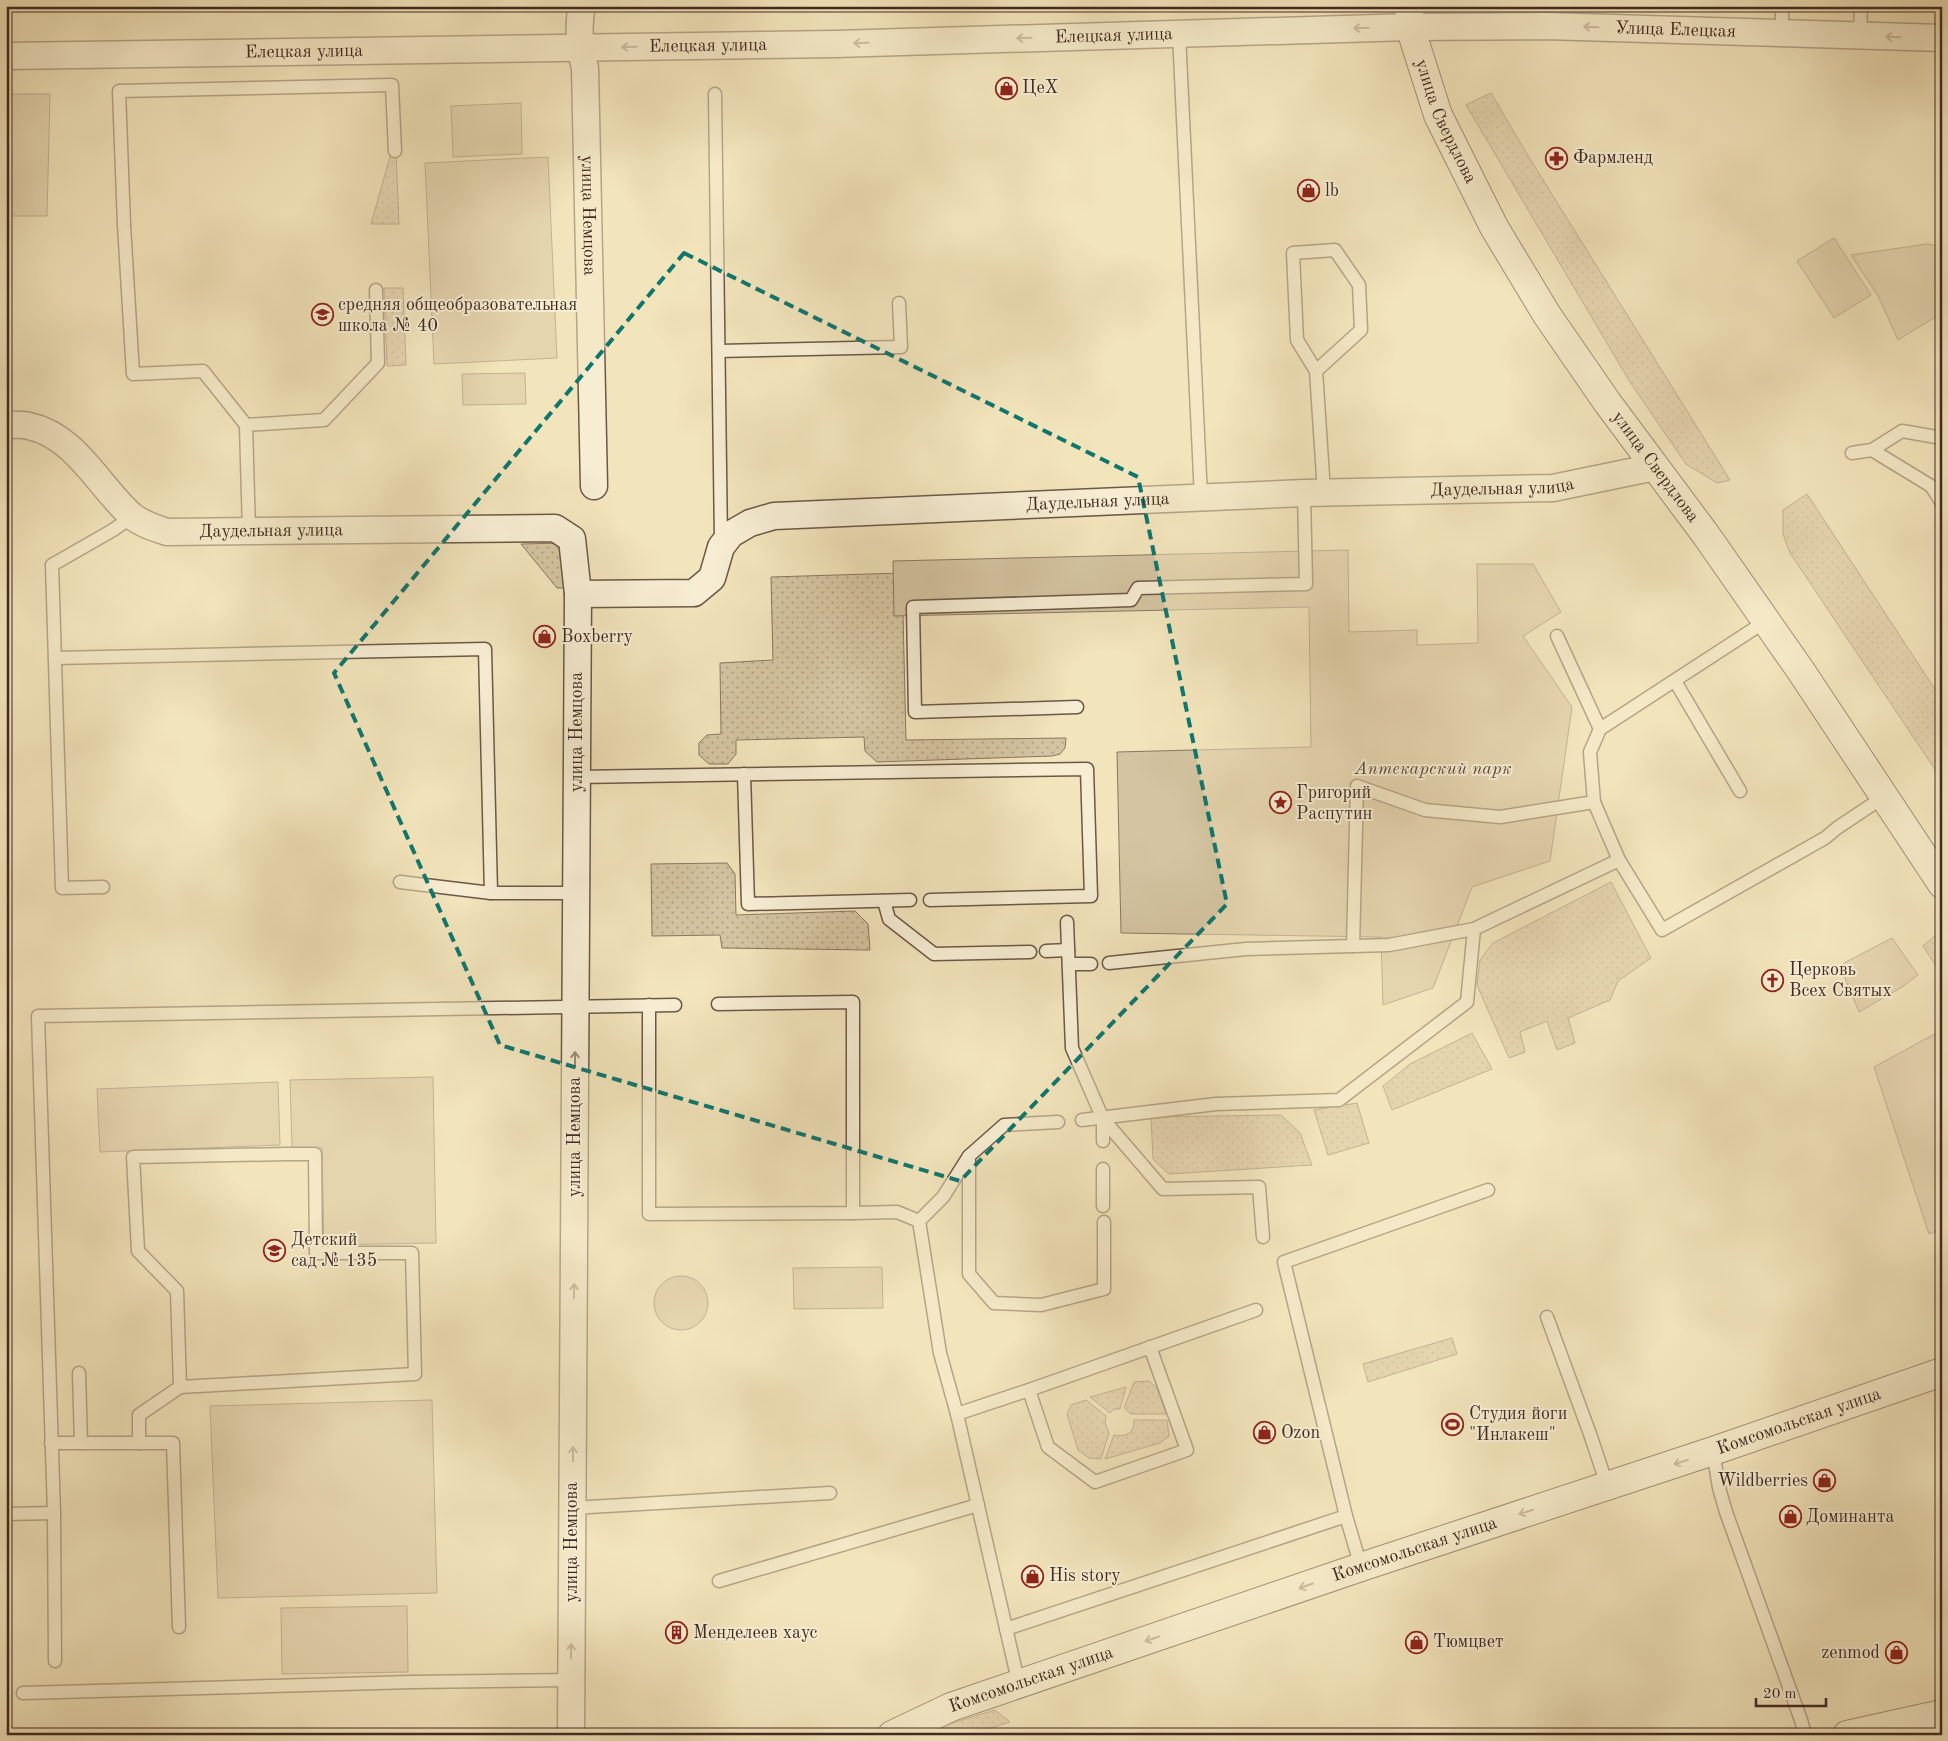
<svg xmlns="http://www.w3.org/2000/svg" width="1948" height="1741" font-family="'Old Standard TT',serif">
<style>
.grass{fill:url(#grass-dots);stroke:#8a7762}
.park{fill:#d4c4a1;stroke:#8a7762}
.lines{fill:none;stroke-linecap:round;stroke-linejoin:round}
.lane-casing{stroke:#6c5848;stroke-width:15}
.street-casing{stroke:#6c5848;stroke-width:29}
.secondary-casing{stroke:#402a22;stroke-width:30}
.lane{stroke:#f7edd3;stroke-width:12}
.street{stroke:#f7edd3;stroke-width:26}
.secondary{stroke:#f7edd3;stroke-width:28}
.oneway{stroke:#9c8c7a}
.marked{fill:none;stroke:#0f766e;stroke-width:4;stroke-dasharray:10 6;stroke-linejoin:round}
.labels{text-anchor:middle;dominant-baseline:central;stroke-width:4;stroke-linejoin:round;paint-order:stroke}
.street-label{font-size:18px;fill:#402a22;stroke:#f7edd3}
.poi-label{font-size:18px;fill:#402a22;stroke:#f7edd3;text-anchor:start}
.park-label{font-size:18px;font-style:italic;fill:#5e493b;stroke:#f7edd3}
</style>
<defs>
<pattern id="grass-dots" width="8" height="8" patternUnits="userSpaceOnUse" patternTransform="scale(1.25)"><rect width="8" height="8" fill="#d4c4a1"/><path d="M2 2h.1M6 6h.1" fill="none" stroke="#ad9f83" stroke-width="1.8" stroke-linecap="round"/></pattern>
</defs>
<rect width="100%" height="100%" fill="#f2e4bb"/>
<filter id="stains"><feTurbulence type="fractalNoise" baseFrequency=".004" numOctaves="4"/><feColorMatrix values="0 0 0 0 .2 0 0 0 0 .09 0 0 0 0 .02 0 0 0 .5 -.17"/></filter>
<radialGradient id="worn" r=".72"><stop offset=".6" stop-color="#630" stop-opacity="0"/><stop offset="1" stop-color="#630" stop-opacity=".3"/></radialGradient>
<g class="grass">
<path d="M 1491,93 L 1530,159 L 1730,480 L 1717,483 L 1686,464 L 1630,382 L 1466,105 Z"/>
<path d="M 391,153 L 396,154 L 399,224 L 371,224 Z"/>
<path d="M 384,288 L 403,288 L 406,365 L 387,366 Z"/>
<path d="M 1807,494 L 1942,700 L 1942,780 L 1790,553 L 1783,534 L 1783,510 Z"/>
<path d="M 565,543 L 571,588 L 557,588 L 521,544 Z"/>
<path d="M 902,573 L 906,740 L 1066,738 L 1065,748 L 1060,754 L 1052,756 L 877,762 L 865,751 L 864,737 L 736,740 L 736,754 L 728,764 L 709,764 L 699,755 L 699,743 L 707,735 L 721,734 L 720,663 L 773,660 L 771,577 Z"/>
<path d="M 727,863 L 735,874 L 736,915 L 855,911 L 868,924 L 870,950 L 722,948 L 720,935 L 652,936 L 651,864 Z"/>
<path d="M 1611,882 L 1651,958 L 1618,981 L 1610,1000 L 1568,1018 L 1575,1043 L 1557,1050 L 1547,1021 L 1520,1032 L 1525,1052 L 1509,1058 L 1477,985 L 1480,960 L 1493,943 Z"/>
<path d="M 1937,934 L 1942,941 L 1942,975 L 1923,946 Z"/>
<path d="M 1472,1033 L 1492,1069 L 1392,1110 L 1383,1086 L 1410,1064 Z"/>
<path d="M 1357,1103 L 1369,1143 L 1328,1155 L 1314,1110 Z"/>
<path d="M 1281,1115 L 1300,1133 L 1312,1165 L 1169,1174 L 1153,1159 L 1151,1117 Z"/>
<path d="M 1452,1338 L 1457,1354 L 1368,1382 L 1363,1364 Z"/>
<path d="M 1149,1381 L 1157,1388 L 1166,1414 L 1131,1414 L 1124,1408 L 1134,1382 Z"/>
<path d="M 1126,1387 L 1120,1409 L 1114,1409 L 1110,1413 L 1090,1397 Z"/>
<path d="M 1086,1400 L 1106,1416 L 1105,1423 L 1109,1433 L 1101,1459 L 1089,1458 L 1078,1450 L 1067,1414 L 1071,1405 Z"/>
<path d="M 1134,1420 L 1167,1420 L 1169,1436 L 1160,1443 L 1105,1459 L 1114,1435 C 1126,1437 1134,1434 1134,1420 Z"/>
<path d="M 995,1710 L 1010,1722 L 968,1735 L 931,1735 L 943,1726 Z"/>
</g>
<g class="park">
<path d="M 6,94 L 50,94 L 47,216 L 6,216 Z"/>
<path d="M 521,103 L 522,154 L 453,157 L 451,106 Z"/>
<path d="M 548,157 L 557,358 L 434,364 L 425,163 Z"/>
<path d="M 1834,238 L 1871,295 L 1834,318 L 1797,261 Z"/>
<path d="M 1927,244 L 1942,247 L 1942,313 L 1898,340 L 1878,296 L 1851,255 Z"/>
<path d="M 525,373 L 526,404 L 463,405 L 462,374 Z"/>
<path d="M 1348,550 L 1349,632 L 1417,630 L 1417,645 L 1478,643 L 1477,564 L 1533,564 L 1561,612 L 1523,636 L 1572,707 L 1550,861 L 1472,887 L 1433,988 L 1383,1005 L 1381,937 L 1121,933 L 1117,752 L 1311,747 L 1309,607 L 894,616 L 893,561 Z"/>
<path d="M 1892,938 L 1918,975 L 1902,987 L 1859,1012 L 1842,971 L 1844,963 Z"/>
<path d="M 1942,1030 L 1942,1229 L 1929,1234 L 1874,1067 Z"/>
<path d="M 433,1077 L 436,1243 L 324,1245 L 322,1148 L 292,1148 L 290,1080 Z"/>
<path d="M 278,1082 L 280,1145 L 100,1152 L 97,1089 Z"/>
<path d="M 882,1267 L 883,1308 L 794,1309 L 793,1268 Z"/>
<circle cx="681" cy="1303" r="27"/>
<path d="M 432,1400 L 437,1593 L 218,1598 L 210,1406 Z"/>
<path d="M 407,1606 L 408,1672 L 282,1674 L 281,1608 Z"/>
</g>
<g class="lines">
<defs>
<g id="lane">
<path d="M 1782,33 L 1782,6"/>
<path d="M 1179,34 L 1201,497"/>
<path d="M 1860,36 L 1861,6"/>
<path d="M 715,94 L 721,542"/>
<path d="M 719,351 L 901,347 L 899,303"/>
<path d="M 1316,371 L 1361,330 L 1359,285 L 1335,250 L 1293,253 L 1297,340 L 1316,371 L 1324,492"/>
<path d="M 246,425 L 203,371 L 133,374 L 124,225 L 119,91 L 392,85 L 395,151"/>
<path d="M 1872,450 L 1931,486 L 1942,503"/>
<path d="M 1852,453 L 1872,450 L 1902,431 L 1942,438"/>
<path d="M 249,532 L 246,425 L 324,420 L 378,363 L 376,290"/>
<path d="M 1557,636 L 1600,729"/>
<path d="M 55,658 L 485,649 L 491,893"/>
<path d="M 1675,681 L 1740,791"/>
<path d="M 1077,707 L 915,712 L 913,607 L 1131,600 L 1138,588 L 1306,584 L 1304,493"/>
<path d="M 744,774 L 748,904 L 910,900"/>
<path d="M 577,777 L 1087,769 L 1091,896 L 930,900"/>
<path d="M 1619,860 L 1594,802 L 1590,752 L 1600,729 L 1766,621"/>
<path d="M 400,882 L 491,893 L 577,893"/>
<path d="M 103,887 L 62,888 L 52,565 L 113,530 L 133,516"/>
<path d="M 884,901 L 889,919 L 934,954 L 1030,952"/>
<path d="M 1067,922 L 1072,1048 L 1103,1119 L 1103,1141"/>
<path d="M 1353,946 L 1389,945 L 1474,929"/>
<path d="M 1046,951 L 1068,950"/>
<path d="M 1109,963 L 1246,949 L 1353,946 L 1357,786 L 1425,810 L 1500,817 L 1594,802"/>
<path d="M 1069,964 L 1091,964"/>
<path d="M 649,1005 L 649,1214 L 853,1213 L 853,1002 L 718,1004"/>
<path d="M 1103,1119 L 1163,1189 L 1259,1187 L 1263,1237"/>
<path d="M 1082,1120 L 1216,1104 L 1339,1100 L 1467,1002 L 1474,929 L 1619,860 L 1662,930 L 1825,838 L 1837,828 L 1885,796"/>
<path d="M 1058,1122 L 1004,1125 L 969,1156 L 969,1274 L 994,1303 L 1041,1305 L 1104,1289 L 1104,1222"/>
<path d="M 287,1154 L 315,1154 L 316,1253 L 412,1253 L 415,1374 L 180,1387 L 177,1291 L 138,1251 L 133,1157 Z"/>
<path d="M 1103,1169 L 1103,1206"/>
<path d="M 853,1213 L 897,1212 L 919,1221"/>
<path d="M 919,1221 L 940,1353 L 957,1414 L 1019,1685"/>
<path d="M 919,1221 L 943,1197 L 969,1156"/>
<path d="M 1547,1317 L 1590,1434 L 1607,1485"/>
<path d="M 79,1373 L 81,1443"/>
<path d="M 1029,1390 L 1048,1447 L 1095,1482 L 1187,1450 L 1150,1347"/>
<path d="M 957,1414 L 1029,1390 L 1256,1310"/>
<path d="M 51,1443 L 173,1443 L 179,1627"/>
<path d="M 139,1443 L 139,1415 L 180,1387"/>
<path d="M 1713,1451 L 1719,1488 L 1726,1512 L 1801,1720 L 1805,1735"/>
<path d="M 572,1508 L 830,1493"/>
<path d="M 54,1513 L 55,1661"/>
<path d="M 6,1514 L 54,1513 L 38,1016 L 675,1005"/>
<path d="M 1361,1567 L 1346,1516 L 1284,1262 L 1488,1190"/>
<path d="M 719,1581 L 978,1505"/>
<path d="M 1006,1629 L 1346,1516"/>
<path d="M 23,1693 L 412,1682 L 571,1680"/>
</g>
<g id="street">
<path id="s1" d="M 582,6 C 577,27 580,48 585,68 L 594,486"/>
<path id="s2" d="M 6,56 L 836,44 L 1410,27 L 1545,26 L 1942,38"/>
<path id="s3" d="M 6,425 C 14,425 22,424 29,426 C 76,436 99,487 132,516 C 142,524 155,528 167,532 L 555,528 L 572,539 L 578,594 L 571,1735"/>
<path id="s4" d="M 578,594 L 694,593 L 712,578 L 721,547 L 731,534 L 750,523 L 774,516 L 1304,493 L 1553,488 L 1655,467"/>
</g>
<g id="secondary">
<path id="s5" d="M 1409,6 L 1410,27 L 1438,115 L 1494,227 L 1547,315 L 1607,402 L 1706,535 L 1801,671 L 1942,884"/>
<path id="s6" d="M 892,1735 L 951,1707 L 1361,1567 L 1713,1451 L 1942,1372"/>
<path d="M 1847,1735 L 1942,1714"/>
</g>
</defs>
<use href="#lane" class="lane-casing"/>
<use href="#street" class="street-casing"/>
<use href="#secondary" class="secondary-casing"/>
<use href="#lane" class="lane"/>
<use href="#street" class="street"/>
<use href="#secondary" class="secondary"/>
</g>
<defs><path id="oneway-shaft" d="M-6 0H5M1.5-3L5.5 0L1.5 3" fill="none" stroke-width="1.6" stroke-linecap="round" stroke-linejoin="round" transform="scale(1.25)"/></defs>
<g class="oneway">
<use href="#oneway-shaft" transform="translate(1591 27) rotate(-178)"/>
<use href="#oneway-shaft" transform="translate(1361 28) rotate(178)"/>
<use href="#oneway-shaft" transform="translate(1893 37) rotate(-178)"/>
<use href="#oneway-shaft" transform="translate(1024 38) rotate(178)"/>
<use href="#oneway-shaft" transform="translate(861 43) rotate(178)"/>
<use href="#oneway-shaft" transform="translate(629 47) rotate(179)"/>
<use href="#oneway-shaft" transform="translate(575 1059) rotate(-90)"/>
<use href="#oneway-shaft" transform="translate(574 1291) rotate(-89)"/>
<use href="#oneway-shaft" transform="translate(573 1454) rotate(-90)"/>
<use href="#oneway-shaft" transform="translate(1681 1462) rotate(162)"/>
<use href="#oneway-shaft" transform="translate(1526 1512) rotate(162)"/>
<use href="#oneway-shaft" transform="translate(1306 1586) rotate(161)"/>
<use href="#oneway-shaft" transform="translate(1152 1639) rotate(161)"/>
<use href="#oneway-shaft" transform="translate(571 1651) rotate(-89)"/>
</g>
<path d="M0 0H1948V1741H0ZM 684,253 L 1138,477 L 1227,904 L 960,1181 L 500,1045 L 334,673 Z" fill="#f2e4bb" fill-opacity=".55" fill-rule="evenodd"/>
<path class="marked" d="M 684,253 L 1138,477 L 1227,904 L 960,1181 L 500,1045 L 334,673 Z"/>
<defs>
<symbol id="shop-ring" viewBox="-11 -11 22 22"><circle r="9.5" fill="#f7edd3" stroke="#8f2418" stroke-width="1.5"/><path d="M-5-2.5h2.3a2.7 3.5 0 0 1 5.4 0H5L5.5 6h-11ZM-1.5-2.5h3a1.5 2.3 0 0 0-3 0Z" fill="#8f2418"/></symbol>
<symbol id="pharmacy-ring" viewBox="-11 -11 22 22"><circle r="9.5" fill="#f7edd3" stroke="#8f2418" stroke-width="1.5"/><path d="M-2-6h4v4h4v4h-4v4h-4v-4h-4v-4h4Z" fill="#8f2418"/></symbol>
<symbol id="school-ring" viewBox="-11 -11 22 22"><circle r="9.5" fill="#f7edd3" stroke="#8f2418" stroke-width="1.5"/><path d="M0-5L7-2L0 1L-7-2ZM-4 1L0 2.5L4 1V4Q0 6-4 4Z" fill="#8f2418"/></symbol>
<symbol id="sight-ring" viewBox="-11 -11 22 22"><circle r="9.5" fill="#f7edd3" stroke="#8f2418" stroke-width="1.5"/><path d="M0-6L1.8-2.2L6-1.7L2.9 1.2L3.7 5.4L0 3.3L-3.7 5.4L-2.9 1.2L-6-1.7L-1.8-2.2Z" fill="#8f2418"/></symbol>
<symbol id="church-ring" viewBox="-11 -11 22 22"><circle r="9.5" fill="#f7edd3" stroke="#8f2418" stroke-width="1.5"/><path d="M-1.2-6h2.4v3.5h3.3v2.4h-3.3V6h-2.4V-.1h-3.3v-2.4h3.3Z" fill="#8f2418"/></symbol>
<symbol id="stadium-ring" viewBox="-11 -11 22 22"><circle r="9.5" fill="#f7edd3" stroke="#8f2418" stroke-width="1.5"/><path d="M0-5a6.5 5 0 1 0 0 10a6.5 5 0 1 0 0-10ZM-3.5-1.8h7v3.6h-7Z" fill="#8f2418"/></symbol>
<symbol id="building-ring" viewBox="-11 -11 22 22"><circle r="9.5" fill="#f7edd3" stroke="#8f2418" stroke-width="1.5"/><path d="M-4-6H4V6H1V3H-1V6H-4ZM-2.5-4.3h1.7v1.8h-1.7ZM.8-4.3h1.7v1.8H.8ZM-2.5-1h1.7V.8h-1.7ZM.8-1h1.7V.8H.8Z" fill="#8f2418"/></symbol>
</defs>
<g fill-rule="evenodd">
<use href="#shop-ring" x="994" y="76" width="25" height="25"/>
<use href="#pharmacy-ring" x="1544" y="146" width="25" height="25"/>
<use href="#shop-ring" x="1296" y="178" width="25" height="25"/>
<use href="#school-ring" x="310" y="302" width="25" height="25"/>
<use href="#shop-ring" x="532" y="624" width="25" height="25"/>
<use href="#sight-ring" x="1268" y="790" width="25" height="25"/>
<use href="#church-ring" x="1760" y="968" width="25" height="25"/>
<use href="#school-ring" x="262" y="1238" width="25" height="25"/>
<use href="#stadium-ring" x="1440" y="1412" width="25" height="25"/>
<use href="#shop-ring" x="1252" y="1420" width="25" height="25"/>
<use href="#shop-ring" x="1812" y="1468" width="25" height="25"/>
<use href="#shop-ring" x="1778" y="1504" width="25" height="25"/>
<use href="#shop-ring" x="1020" y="1564" width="25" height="25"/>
<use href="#building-ring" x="664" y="1620" width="25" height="25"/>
<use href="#shop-ring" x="1404" y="1630" width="25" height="25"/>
<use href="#shop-ring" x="1884" y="1640" width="25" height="25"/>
</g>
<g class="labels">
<g class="street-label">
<text stroke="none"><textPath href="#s2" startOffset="1670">Улица Елецкая</textPath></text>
<text stroke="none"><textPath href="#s2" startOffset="1108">Елецкая улица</textPath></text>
<text stroke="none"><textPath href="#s2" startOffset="702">Елецкая улица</textPath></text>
<text stroke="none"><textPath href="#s2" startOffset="298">Елецкая улица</textPath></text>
<text stroke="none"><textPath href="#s5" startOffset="122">улица Свердлова</textPath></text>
<text stroke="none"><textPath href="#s1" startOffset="210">улица Немцова</textPath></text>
<text stroke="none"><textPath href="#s5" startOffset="528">улица Свердлова</textPath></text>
<text stroke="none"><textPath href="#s4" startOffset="964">Даудельная улица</textPath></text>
<text stroke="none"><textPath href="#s4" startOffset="559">Даудельная улица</textPath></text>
<text stroke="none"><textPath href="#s3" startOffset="305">Даудельная улица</textPath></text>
<text transform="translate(577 732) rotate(-90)">улица Немцова</text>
<text transform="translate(575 1137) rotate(-90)">улица Немцова</text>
<text stroke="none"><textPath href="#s6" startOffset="960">Комсомольская улица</textPath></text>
<text transform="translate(572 1542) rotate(-90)">улица Немцова</text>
<text stroke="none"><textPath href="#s6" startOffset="555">Комсомольская улица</textPath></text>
<text stroke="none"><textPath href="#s6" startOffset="150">Комсомольская улица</textPath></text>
</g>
<g class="poi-label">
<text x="1022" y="88">ЦеХ</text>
<text x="1573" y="158">Фармленд</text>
<text x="1325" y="191">lb</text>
<text x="338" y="305">средняя общеобразовательная<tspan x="338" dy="21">школа № 40</tspan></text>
<text x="561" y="637">Boxberry</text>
<text x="1296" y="793">Григорий<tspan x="1296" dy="21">Распутин</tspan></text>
<text x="1789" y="970">Церковь<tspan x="1789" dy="21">Всех Святых</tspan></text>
<text x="291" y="1240">Детский<tspan x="291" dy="21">сад № 135</tspan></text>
<text x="1469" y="1414">Студия йоги<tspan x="1469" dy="21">"Инлакеш"</tspan></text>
<text x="1281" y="1433">Ozon</text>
<text x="1808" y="1481" text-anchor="end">Wildberries</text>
<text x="1806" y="1517">Доминанта</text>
<text x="1049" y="1576">His story</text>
<text x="693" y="1633">Менделеев хаус</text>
<text x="1433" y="1642">Тюмцвет</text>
<text x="1880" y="1653" text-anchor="end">zenmod</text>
</g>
<g class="park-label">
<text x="1433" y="769">Аптекарский парк</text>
</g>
</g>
<rect width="1948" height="1741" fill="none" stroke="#f2e4bb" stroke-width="25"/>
<rect x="8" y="8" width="1933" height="1726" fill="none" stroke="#402a22" stroke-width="2.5"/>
<rect x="12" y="12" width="1923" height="1716" fill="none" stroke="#402a22"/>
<path d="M1756 1698v8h70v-8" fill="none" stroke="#402a22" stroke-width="2.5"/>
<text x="1763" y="1698" font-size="15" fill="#402a22" stroke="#f7edd3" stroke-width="4" paint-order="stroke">20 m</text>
<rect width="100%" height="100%" filter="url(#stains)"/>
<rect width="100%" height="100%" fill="url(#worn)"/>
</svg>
